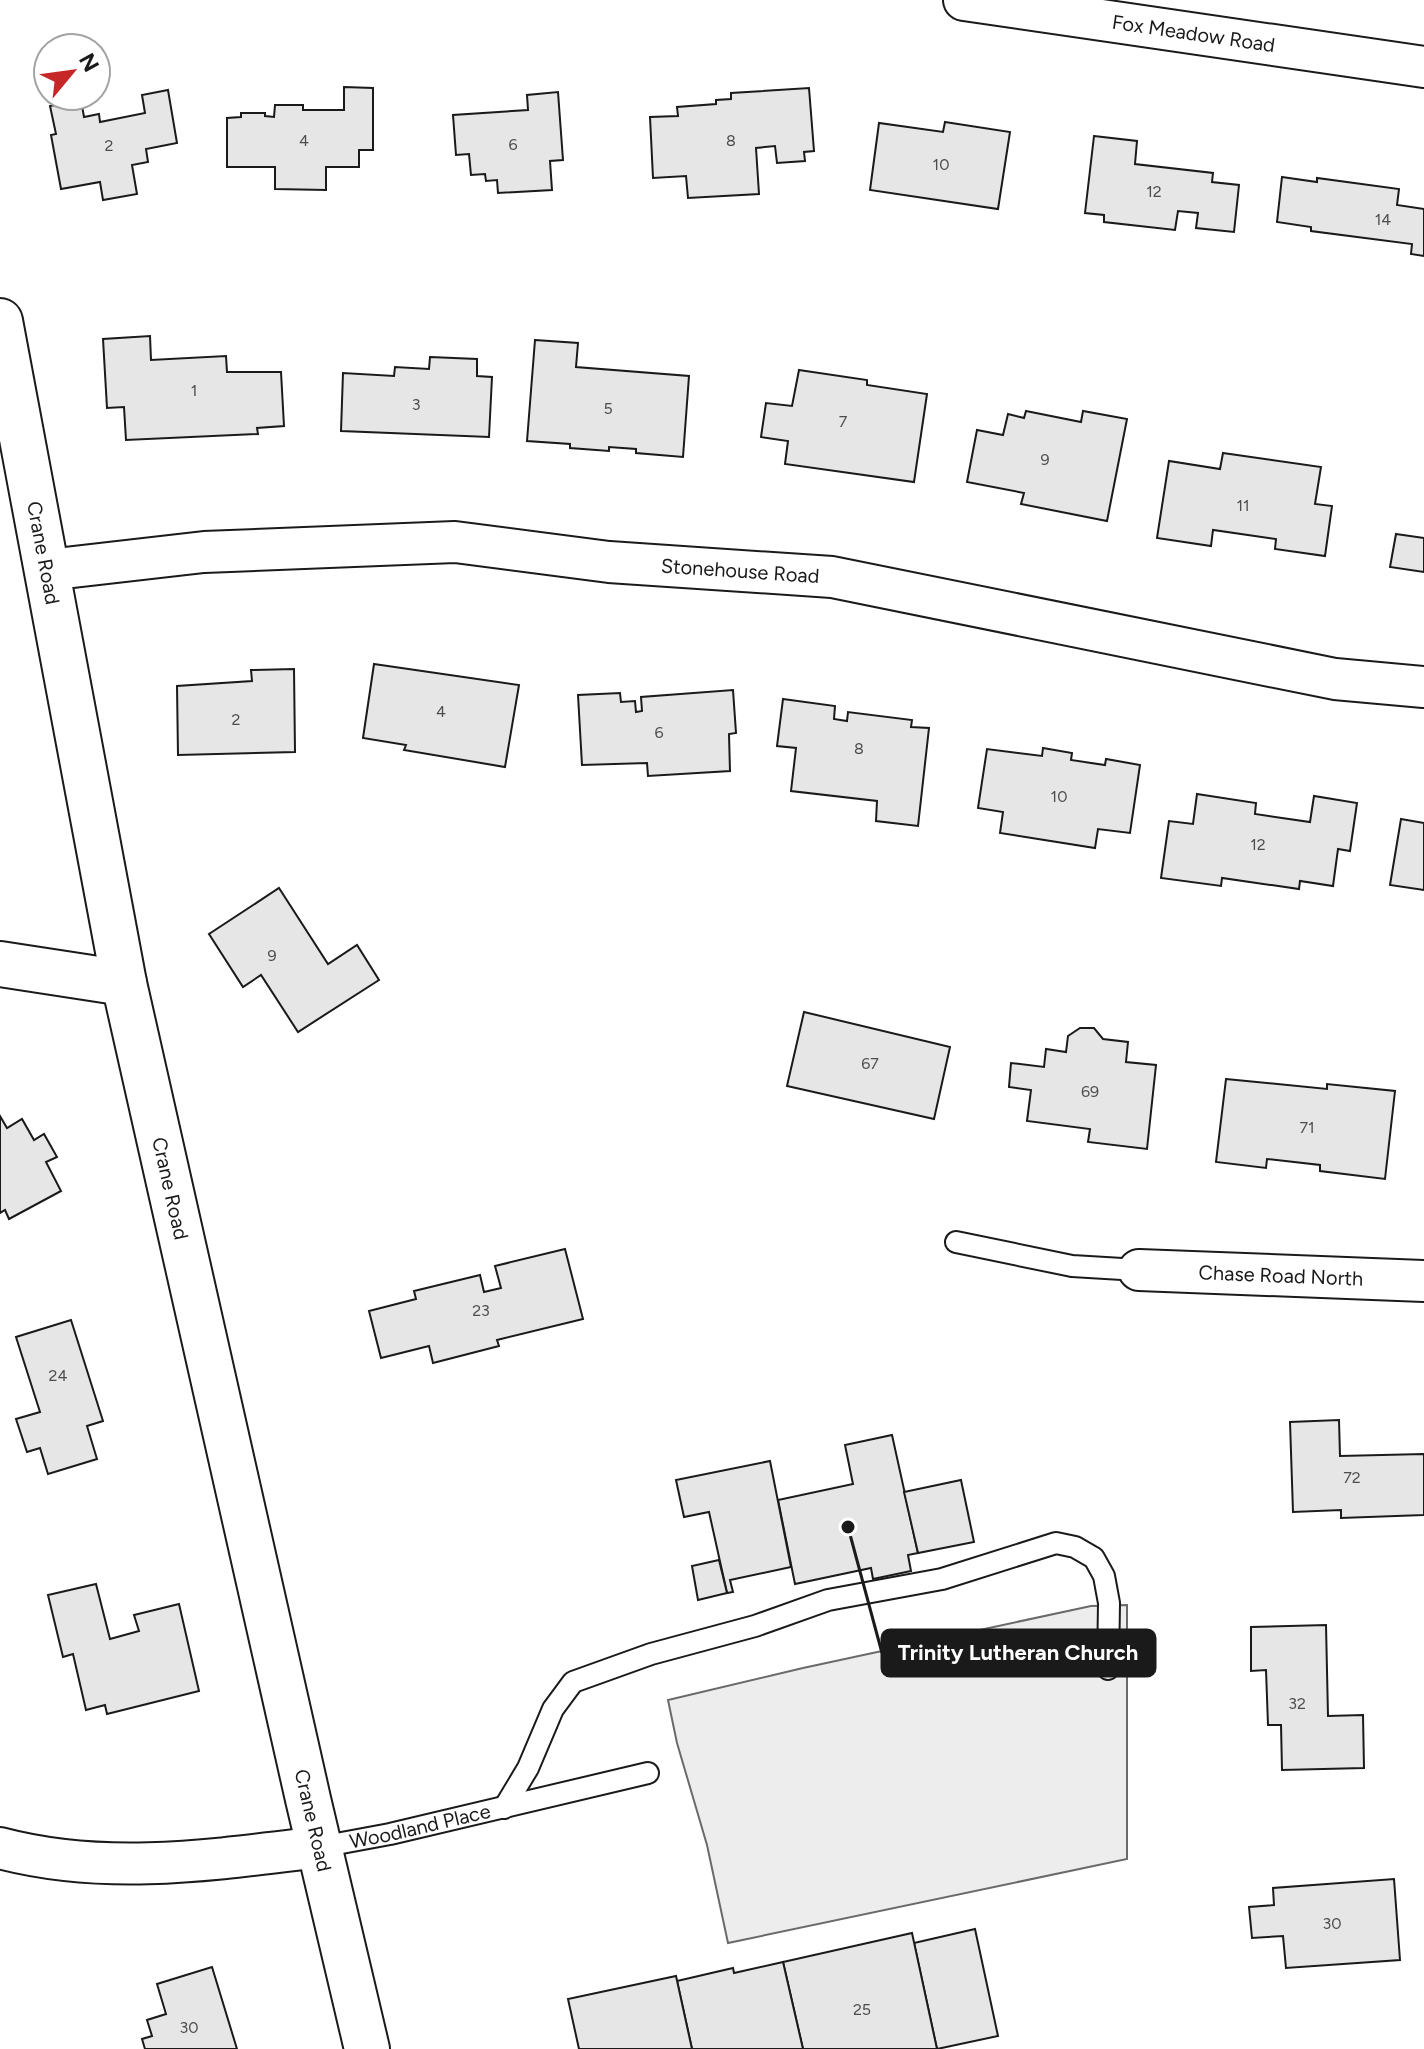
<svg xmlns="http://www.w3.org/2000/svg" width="1424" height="2049" font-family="Figtree,sans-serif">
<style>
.parking{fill:#ededed;stroke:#6a6a6a;stroke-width:2}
.building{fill:#e6e6e6;stroke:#1a1a1a;stroke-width:2}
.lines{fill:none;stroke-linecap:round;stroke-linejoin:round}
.service-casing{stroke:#1a1a1a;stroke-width:24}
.minor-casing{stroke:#1a1a1a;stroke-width:44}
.tertiary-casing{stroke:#1a1a1a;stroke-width:48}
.service{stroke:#fff;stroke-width:20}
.minor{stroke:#fff;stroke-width:40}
.tertiary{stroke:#fff;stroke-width:44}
.labels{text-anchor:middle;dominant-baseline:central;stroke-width:6;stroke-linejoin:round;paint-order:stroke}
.number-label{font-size:16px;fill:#4d4d4d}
.street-label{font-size:20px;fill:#1a1a1a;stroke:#fff}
.leader{fill:none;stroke:#1a1a1a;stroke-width:3}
.callout-dot{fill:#1a1a1a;stroke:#fff;stroke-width:3}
.callout{fill:#1a1a1a;stroke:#1a1a1a;stroke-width:3}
.callout-label{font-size:22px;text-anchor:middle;font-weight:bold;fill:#fff}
</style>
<rect width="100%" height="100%" fill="#fff"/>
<path class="parking" d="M 1127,1605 L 1127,1859 L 728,1943 L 707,1845 L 677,1743 L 668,1700 L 803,1668 L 1091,1606 Z"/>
<g class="building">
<path d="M 344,87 L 373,88 L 373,150 L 359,150 L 359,167 L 326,167 L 326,190 L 275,189 L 275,167 L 227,167 L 227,118 L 241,117 L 241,113 L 265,113 L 265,116 L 274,117 L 275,105 L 303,105 L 303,110 L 344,110 Z"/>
<path d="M 809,88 L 814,151 L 804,152 L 805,161 L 777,163 L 775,146 L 756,148 L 759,194 L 688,198 L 686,176 L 653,178 L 650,117 L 678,116 L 677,107 L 716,104 L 716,100 L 731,99 L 731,93 Z"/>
<path d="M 168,90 L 177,143 L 146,149 L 148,162 L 132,165 L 137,194 L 103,200 L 100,182 L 61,189 L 51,135 L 56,134 L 50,106 L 81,100 L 84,117 L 99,114 L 100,122 L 145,113 L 142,95 Z"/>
<path d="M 558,92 L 563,160 L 550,161 L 552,190 L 498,193 L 497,180 L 486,181 L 485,174 L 471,175 L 469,154 L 456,155 L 453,115 L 528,110 L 527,95 Z"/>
<path d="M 945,122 L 1010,132 L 998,209 L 870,190 L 879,123 L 943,132 Z"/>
<path d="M 1094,136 L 1137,141 L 1135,164 L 1213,173 L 1212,182 L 1239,185 L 1234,232 L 1196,228 L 1198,213 L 1178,211 L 1175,230 L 1104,222 L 1104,215 L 1085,213 Z"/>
<path d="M 1282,177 L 1317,182 L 1317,178 L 1399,189 L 1397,205 L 1424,209 L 1424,256 L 1411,254 L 1412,244 L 1311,231 L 1311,227 L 1277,222 Z"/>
<path d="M 150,336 L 151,360 L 226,356 L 227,372 L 281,372 L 284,426 L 257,428 L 258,434 L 126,440 L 124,407 L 107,408 L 103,339 Z"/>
<path d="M 535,340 L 578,343 L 576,367 L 689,376 L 683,457 L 636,453 L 636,449 L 609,447 L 609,451 L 570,448 L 570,444 L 527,441 Z"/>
<path d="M 430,357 L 477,359 L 477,376 L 492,377 L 489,437 L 341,431 L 343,373 L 394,376 L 395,367 L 429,369 Z"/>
<path d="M 799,370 L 867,380 L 867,385 L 927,394 L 914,482 L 785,464 L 788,441 L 761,437 L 766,403 L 792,406 Z"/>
<path d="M 1026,411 L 1081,422 L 1083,411 L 1127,419 L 1107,521 L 1021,504 L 1024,493 L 967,482 L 977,430 L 1003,435 L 1008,414 L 1024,418 Z"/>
<path d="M 1223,453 L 1321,467 L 1315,504 L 1332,506 L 1325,556 L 1275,549 L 1276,539 L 1213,530 L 1211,546 L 1157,538 L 1169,461 L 1220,469 Z"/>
<path d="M 1396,534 L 1424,538 L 1424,572 L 1390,567 Z"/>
<path d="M 374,664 L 519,685 L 505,767 L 404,750 L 406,745 L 363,738 Z"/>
<path d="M 294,669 L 295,752 L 178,755 L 177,686 L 252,681 L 251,670 Z"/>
<path d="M 733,690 L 736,733 L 729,734 L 730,771 L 648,776 L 647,763 L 582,765 L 578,695 L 620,693 L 621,702 L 635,701 L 636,712 L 642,711 L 641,697 Z"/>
<path d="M 783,699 L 835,706 L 834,719 L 847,721 L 848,712 L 912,720 L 911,727 L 929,728 L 918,826 L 876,821 L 877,801 L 791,791 L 796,748 L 777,746 Z"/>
<path d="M 1043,748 L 1072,753 L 1071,760 L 1105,765 L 1106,759 L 1140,765 L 1130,833 L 1098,829 L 1095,848 L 1000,833 L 1003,812 L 978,808 L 987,749 L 1042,756 Z"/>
<path d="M 1197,794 L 1256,803 L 1255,814 L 1310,822 L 1314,796 L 1357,803 L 1350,851 L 1338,849 L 1333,886 L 1300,881 L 1299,889 L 1222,878 L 1221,886 L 1161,878 L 1169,821 L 1193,824 Z"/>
<path d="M 1401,819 L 1424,823 L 1424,890 L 1390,885 Z"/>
<path d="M 279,888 L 328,964 L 357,945 L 379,980 L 298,1032 L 261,975 L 243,987 L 209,934 Z"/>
<path d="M 804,1012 L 950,1047 L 934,1119 L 787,1086 Z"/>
<path d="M 1080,1028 L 1094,1028 L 1103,1039 L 1128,1042 L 1126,1062 L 1156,1065 L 1147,1149 L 1088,1142 L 1090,1129 L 1027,1121 L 1031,1090 L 1009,1087 L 1011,1063 L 1044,1067 L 1046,1049 L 1066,1052 L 1068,1036 Z"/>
<path d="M 1226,1079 L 1327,1089 L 1327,1084 L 1395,1091 L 1385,1179 L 1320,1171 L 1320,1165 L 1267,1159 L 1266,1168 L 1216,1162 Z"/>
<path d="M 0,1116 L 7,1128 L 22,1119 L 34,1140 L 44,1134 L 57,1157 L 46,1162 L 61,1191 L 9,1219 L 5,1210 L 0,1213 Z"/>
<path d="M 565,1249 L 583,1319 L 497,1340 L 499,1346 L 433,1363 L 429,1346 L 381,1358 L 369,1311 L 416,1299 L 414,1291 L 480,1275 L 484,1292 L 501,1288 L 495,1266 Z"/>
<path d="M 71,1320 L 103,1421 L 87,1426 L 97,1459 L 48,1474 L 40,1448 L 27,1452 L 16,1419 L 40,1412 L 16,1337 Z"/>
<path d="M 1339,1420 L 1340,1456 L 1424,1454 L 1424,1515 L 1341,1518 L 1341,1510 L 1293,1512 L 1290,1422 Z"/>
<path d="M 892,1435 L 918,1553 L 908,1555 L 911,1571 L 873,1579 L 871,1568 L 795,1584 L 778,1500 L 853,1484 L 845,1445 Z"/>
<path d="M 770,1461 L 791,1567 L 730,1580 L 733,1592 L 727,1593 L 709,1512 L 684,1517 L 676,1480 Z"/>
<path d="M 961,1480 L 974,1542 L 918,1553 L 904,1492 Z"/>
<path d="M 719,1560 L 727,1593 L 698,1600 L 692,1566 Z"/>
<path d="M 96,1584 L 110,1639 L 139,1631 L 134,1615 L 179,1604 L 199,1691 L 107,1714 L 105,1705 L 86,1710 L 73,1654 L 63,1657 L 48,1595 Z"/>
<path d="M 1326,1625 L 1328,1716 L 1363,1715 L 1364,1768 L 1282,1770 L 1281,1725 L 1268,1725 L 1266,1670 L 1251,1671 L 1251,1627 Z"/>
<path d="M 1394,1879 L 1400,1960 L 1286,1968 L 1283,1936 L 1252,1938 L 1249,1907 L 1274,1905 L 1273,1888 Z"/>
<path d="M 975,1929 L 998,2036 L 937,2049 L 914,1943 Z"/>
<path d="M 912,1933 L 937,2049 L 803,2049 L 783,1962 Z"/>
<path d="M 783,1962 L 803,2049 L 692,2049 L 677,1981 L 733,1968 L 734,1973 Z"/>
<path d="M 212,1967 L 237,2049 L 145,2049 L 142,2039 L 152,2036 L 147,2020 L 166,2014 L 157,1984 Z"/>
<path d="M 676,1976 L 692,2049 L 579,2049 L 568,1999 Z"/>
</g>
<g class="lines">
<defs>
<g id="service">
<path d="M 956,1242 L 1072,1266 L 1139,1270"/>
<path d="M 504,1808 L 528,1768 L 553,1709 L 573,1682 L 651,1654 L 755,1626 L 828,1600 L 942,1579 L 1056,1543 L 1075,1547 L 1094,1558 L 1104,1576 L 1109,1603 L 1108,1669"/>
<path id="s1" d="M 320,1847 L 390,1834 L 648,1773"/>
</g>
<g id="minor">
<path id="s2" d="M 964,0 L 1424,67"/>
<path id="s3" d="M 47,570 L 204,552 L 455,542 L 609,562 L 832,577 L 1335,679 L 1424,687"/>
<path id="s4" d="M 1139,1270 L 1424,1281"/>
<path d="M 0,1848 C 106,1876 212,1860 320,1847"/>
</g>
<g id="tertiary">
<path id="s5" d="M 0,321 L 124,983 L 308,1799 L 367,2049"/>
<path d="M 0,964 L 124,983"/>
</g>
</defs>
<use href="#service" class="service-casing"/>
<use href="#minor" class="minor-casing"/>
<use href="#tertiary" class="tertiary-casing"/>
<use href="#service" class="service"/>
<use href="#minor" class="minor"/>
<use href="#tertiary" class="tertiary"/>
</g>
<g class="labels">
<g class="number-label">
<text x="304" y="140">4</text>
<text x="731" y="140">8</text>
<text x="513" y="144">6</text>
<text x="109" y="145">2</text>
<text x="941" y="164">10</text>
<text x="1154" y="191">12</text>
<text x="1383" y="219">14</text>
<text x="194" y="390">1</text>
<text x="416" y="404">3</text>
<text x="608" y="408">5</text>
<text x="843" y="421">7</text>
<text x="1045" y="459">9</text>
<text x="1243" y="505">11</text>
<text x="441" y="711">4</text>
<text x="236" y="719">2</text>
<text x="659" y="732">6</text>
<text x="859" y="748">8</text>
<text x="1059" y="796">10</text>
<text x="1258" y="844">12</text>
<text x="272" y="955">9</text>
<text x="870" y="1063">67</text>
<text x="1090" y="1091">69</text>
<text x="1307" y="1127">71</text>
<text x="481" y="1310">23</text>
<text x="58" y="1375">24</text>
<text x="1352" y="1477">72</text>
<text x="1297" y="1703">32</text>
<text x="1332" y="1923">30</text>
<text x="862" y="2009">25</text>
<text x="189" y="2027">30</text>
</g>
<g class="street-label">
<text stroke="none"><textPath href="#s2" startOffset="232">Fox Meadow Road</textPath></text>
<text stroke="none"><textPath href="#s5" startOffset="236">Crane Road</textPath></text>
<text stroke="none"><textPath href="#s3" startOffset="696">Stonehouse Road</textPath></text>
<text stroke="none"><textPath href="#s5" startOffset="884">Crane Road</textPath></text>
<text stroke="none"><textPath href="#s4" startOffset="142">Chase Road North</textPath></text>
<text stroke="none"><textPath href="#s5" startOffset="1532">Crane Road</textPath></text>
<text stroke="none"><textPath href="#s1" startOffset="102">Woodland Place</textPath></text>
</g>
</g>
<path class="leader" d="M848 1527L882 1653"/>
<circle class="callout-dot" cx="848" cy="1527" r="8"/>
<rect class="callout" x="882" y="1630" width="273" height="46" rx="8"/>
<g class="callout-label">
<text x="1018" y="1660">Trinity Lutheran Church</text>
</g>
<g transform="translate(72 72) rotate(61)"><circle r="38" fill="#ffffff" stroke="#a3a3a3" stroke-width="2"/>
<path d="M0-6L14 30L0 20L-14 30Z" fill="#c62828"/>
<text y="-12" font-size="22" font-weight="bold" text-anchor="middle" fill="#1a1a1a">N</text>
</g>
</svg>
